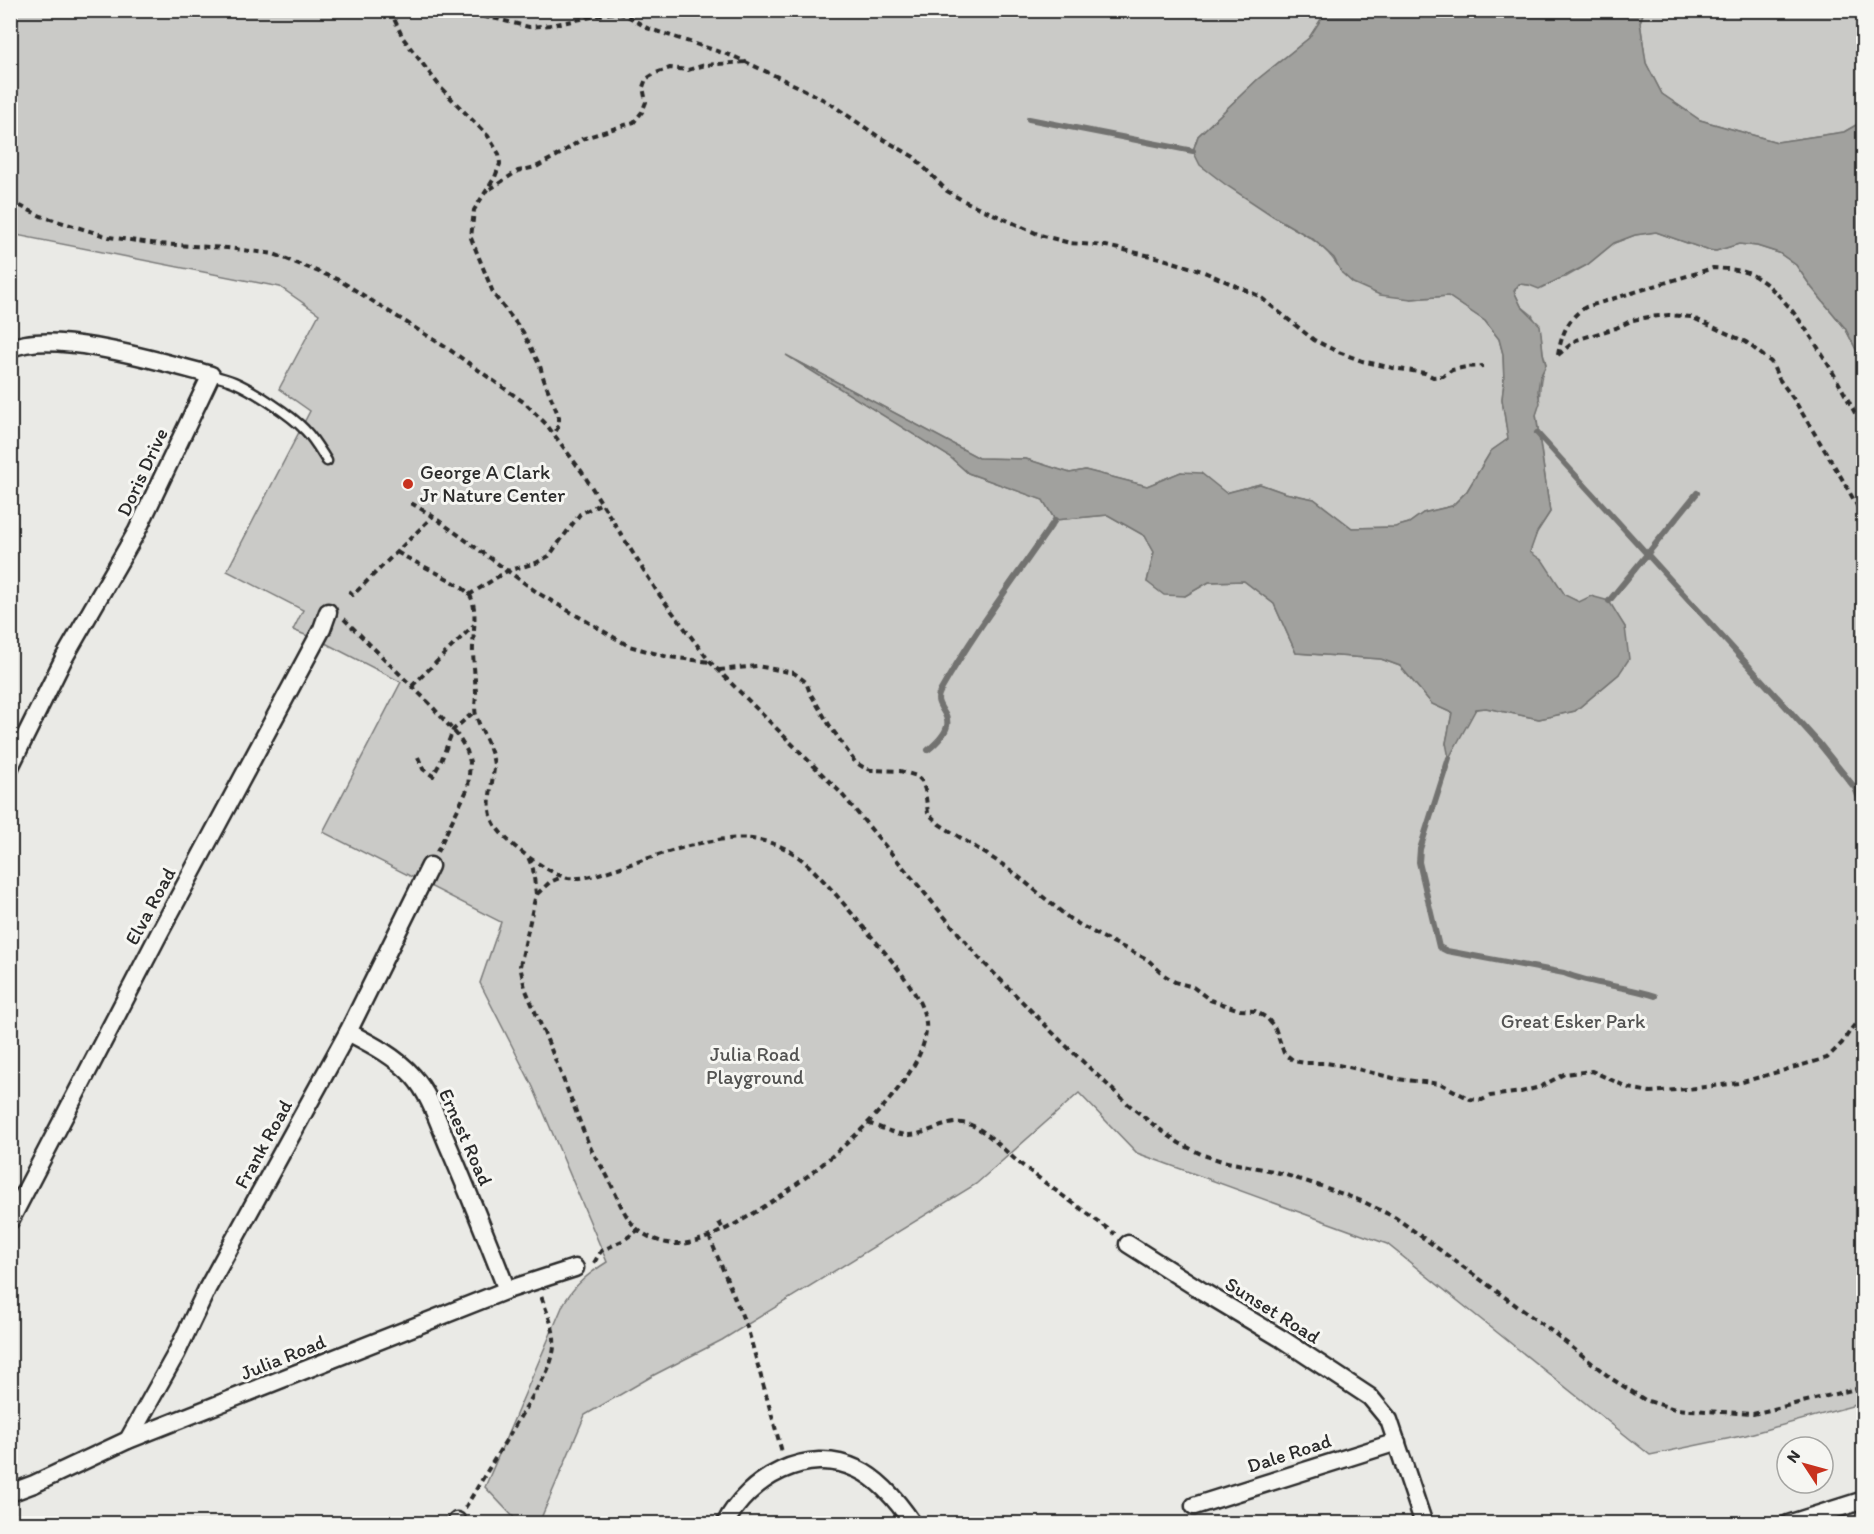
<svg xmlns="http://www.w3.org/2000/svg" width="1874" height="1534" font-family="Itim,sans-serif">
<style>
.green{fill:#cacac7;stroke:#7a7a79;stroke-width:1.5}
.water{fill:#a1a19e;stroke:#727270;stroke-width:1.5}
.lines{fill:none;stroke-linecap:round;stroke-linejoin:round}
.stream{stroke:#727270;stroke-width:6}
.service-casing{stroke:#2b2b2b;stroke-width:13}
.minor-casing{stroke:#2b2b2b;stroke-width:21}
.path{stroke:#2b2b2b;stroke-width:4;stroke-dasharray:6 4.5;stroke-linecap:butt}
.service{stroke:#f6f6f2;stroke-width:8}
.minor{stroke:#f6f6f2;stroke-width:16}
.poi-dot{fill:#c8321e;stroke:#f6f6f2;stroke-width:2}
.labels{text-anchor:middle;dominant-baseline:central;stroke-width:6;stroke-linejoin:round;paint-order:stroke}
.street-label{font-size:20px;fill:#2b2b2b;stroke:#f6f6f2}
.poi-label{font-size:20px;fill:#2b2b2b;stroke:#f6f6f2;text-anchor:start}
.park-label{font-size:20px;fill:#535352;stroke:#f6f6f2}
</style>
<rect width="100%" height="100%" fill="#eaeae6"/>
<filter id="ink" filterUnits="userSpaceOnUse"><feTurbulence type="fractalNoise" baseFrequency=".0167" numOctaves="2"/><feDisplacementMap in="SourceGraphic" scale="12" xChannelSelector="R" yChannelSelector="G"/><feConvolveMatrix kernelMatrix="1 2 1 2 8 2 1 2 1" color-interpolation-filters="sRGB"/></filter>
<g filter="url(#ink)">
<g class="green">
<path d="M 10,11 L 1330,11 L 1325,13 L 1309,38 L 1258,79 L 1198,136 L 1193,151 C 1219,172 1245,195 1272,215 C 1301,235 1324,239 1342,273 L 1411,299 L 1448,296 L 1485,321 L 1499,339 L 1503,354 L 1504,382 L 1502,399 L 1508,439 L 1491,451 L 1467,491 L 1452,506 L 1423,513 L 1409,523 L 1395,527 L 1352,528 L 1314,499 L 1285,493 L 1260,484 L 1225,493 L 1181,472 L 1147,486 L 1085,470 L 1070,473 L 1026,459 L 979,458 L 797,361 L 950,457 L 968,473 L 1043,500 L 1055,520 L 1108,515 L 1145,536 L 1154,552 L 1147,582 L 1185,596 L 1209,582 L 1244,581 L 1274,604 L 1296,653 L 1381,659 L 1400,666 L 1432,704 L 1452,713 L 1446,743 L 1476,709 L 1486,708 L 1539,719 L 1575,711 L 1619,674 L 1625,627 L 1619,618 L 1565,596 L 1543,562 L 1529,552 L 1537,532 L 1550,512 L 1536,414 C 1543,396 1536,385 1546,364 L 1543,353 L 1541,334 L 1532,315 L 1521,306 L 1514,291 L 1519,284 L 1529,285 L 1566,277 L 1587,265 L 1614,243 L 1635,235 L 1656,232 L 1707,250 L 1716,251 L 1739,244 L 1757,246 L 1779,253 L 1796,265 L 1812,288 L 1845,328 L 1863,363 L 1863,1403 L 1746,1435 L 1650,1455 L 1387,1244 L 1137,1153 L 1079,1093 L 976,1184 L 722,1340 L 654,1375 L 585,1415 L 539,1523 L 519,1523 L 485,1487 L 563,1305 C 574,1285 588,1274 607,1262 L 533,1087 L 480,983 L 501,922 L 323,832 L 401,682 L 325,643 L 293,630 L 303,610 L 227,571 L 310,411 L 279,389 L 319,314 L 280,287 L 11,234 Z"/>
<path d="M 1644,11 L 1863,11 L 1863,121 L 1844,132 L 1777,142 L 1700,120 L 1662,94 L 1646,63 L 1640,22 Z"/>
</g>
<path class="water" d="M 1330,11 L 1644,11 L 1640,22 L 1646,63 L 1662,94 L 1700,120 L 1777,142 L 1844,132 L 1863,121 L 1863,363 L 1845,328 L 1812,288 L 1796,265 L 1779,253 L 1757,246 L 1739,244 L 1716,251 L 1707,250 L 1656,232 L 1635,235 L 1614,243 L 1587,265 L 1539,289 L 1529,285 L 1519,284 L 1514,291 L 1521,306 L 1540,325 L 1541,333 L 1543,353 L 1546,365 L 1540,377 L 1538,391 L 1540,403 L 1536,415 L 1550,512 L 1537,532 L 1530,552 L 1543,561 L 1565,595 L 1579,602 L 1591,596 L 1609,601 L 1625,627 L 1629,659 L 1619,674 L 1575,711 L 1539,719 L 1486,708 L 1476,709 L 1449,758 L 1446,743 L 1452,713 L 1432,704 L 1400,666 L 1381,659 L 1296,653 L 1274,604 L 1244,581 L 1209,582 L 1185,596 L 1164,595 L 1147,582 L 1154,552 L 1145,536 L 1108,515 L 1055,520 L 1043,500 L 968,473 L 950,457 L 786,355 L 979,458 L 1026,459 L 1070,473 L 1085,470 L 1147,486 L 1181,472 L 1201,473 L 1226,493 L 1260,484 L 1285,493 L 1314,499 L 1352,528 L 1395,527 L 1409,523 L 1423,513 L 1452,506 L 1467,491 L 1491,451 L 1508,439 L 1502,399 L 1504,382 L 1503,354 L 1499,339 L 1485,321 L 1448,296 L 1411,299 L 1380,295 L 1353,283 L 1342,273 L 1334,258 L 1313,239 L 1273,216 L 1226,185 L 1200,165 L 1193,151 L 1198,136 L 1258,79 L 1309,38 L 1325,13 Z"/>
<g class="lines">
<g class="stream">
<path d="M 1029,119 L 1193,151"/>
<path d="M 1537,433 L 1818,742 L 1855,788 L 1860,801 L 1864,802"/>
<path d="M 1609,601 L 1697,493"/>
<path d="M 928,750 C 970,715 929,712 940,692 C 974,632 1016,577 1055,520"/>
<path d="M 1449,758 L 1420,849 L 1419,862 L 1439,947 L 1447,951 L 1564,973 C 1593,985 1626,986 1655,996"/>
</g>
<defs>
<path id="service" d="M 211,375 C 219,377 227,379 234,382 C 253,390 291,415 305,430 C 314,439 320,450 327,461"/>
<g id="minor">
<path d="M 10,349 C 51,328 166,363 211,375 L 137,531 L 64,658 L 10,767"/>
<path d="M 348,1032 C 371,1044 395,1056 413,1076 C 430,1095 438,1122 448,1145 C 469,1193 488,1242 507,1290"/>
<path d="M 10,1221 L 160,932 L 322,629 L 328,612"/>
<path d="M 1128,1244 L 1202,1291 L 1282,1339 L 1370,1397 L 1389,1420 L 1424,1524"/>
<path d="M 128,1440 L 176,1354 L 207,1289 L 348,1032 L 430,866"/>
<path d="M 10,1493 L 34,1484 L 128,1440 L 507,1290 L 575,1268"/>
<path d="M 1194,1506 L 1397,1442"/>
<path d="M 456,1524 L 457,1521"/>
<path d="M 725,1524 C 748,1478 808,1445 857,1469 C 881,1480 899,1503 913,1524"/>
<path d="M 1788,1524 L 1864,1500"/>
</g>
</defs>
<use href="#service" class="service-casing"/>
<use href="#minor" class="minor-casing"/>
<g class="path">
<path d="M 390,10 L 403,38 L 441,88 L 488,136 L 499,154 L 500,164 L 495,177 L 474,210 L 471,238 L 494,295 L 523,332 L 540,366 L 544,380 L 559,417 L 559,425 L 554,435"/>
<path d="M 442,10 L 497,19 L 529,27 L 552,25 L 611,13 L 626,15 L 647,28 L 735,57 L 797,86 L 828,102 L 876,135 L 914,157 L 947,191 L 962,200 L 1040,235 L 1070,243 L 1106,246 L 1160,258 L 1202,271 L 1259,296 L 1314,340 L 1336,351 L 1362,361 L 1393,368 L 1425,373 L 1433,377 L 1443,376 L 1452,370 L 1466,367 L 1483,366"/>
<path d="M 490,189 L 518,171 L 536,167 L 560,154 L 582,139 L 634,122 L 642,112 L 646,102 L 643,87 L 646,79 L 656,73 L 670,68 L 688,70 L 705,65 L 747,62"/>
<path d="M 10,201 L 41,216 L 109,237 L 158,244 L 227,248 L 274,254 L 339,280 L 450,350 L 525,403 L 546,424 L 582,472 L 658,593 L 710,662 L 840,792 L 979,958 L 1062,1042 L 1128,1104 L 1155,1126 L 1179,1143 L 1203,1155 L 1222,1161 L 1273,1171 L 1324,1187 L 1364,1202 L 1396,1218 L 1554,1333 L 1612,1379 L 1645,1400 L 1675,1409 L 1753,1414 L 1864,1387"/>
<path d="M 1558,355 C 1561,336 1568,317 1586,307 L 1713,268 C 1725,269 1739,269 1750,274 C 1795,294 1841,387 1864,430"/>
<path d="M 1558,355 L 1576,340 L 1616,328 L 1633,320 L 1649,317 L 1669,315 L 1691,317 L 1746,342 L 1771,362 L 1779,379 L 1793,398 L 1841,477 L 1864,518"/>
<path d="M 411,503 L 431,515 L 538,593 L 629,646 L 668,657 L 710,662"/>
<path d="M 397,552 C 414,563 457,580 469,594 C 479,607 472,638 473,654 C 474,667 475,680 476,692 C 476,700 474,708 476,715 C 481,732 492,747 494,765 C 494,773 492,781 491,788 C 487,813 491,825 510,842 C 521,853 553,875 568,878 C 585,880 605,872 621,867 C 681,849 755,814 808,865 C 827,883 843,903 859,922 C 880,947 922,991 926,1023 C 933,1093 751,1232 688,1243 C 673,1246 657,1242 644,1234 C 627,1224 619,1201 611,1184 C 606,1172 598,1162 592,1151 C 583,1132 577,1113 569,1094 C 555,1058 540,1023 525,988 L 520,966 L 536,894 L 533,869 L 528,857"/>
<path d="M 349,591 L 353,595 L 433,516"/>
<path d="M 469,595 L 507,571 L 536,563 L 549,556 L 580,514 L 602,503"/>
<path d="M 344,619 L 430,704 L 458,736 L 467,751 L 470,762 L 468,788 L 437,852"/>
<path d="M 719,670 L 757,666 L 794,673 L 806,682 L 810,693 L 830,726 L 855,762 L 863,767 L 871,770 L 900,771 L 917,776 L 922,781 L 925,790 L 928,813 L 939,824 L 1008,868 L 1070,919 L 1098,935 L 1147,959 L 1164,975 L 1175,982 L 1193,987 L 1210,1000 L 1240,1010 L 1255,1011 L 1267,1018 L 1275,1028 L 1284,1053 L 1294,1061 L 1305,1063 L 1326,1063 L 1349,1067 L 1397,1079 L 1441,1084 L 1470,1099 L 1482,1100 L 1490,1096 L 1521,1092 L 1540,1087 L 1564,1074 L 1592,1071 L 1629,1088 L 1650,1092 L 1687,1089 L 1739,1083 L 1827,1058 L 1842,1043 L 1852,1028 L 1864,1014"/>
<path d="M 412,686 L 474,625"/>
<path d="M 418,757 L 423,769 L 433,776 L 441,761 L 453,730 L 475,711"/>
<path d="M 537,894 L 550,882 L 562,877"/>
<path d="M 868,1123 C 882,1128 902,1138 917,1134 C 935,1130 952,1118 971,1125 C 988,1132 1004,1150 1018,1162 C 1050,1187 1083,1210 1115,1234"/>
<path d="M 719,1222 L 723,1229"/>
<path d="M 709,1236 L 748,1330 L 782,1452"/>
<path d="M 594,1263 L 601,1251 L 624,1240 L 638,1230"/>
<path d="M 465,1508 L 546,1374 C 561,1340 553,1329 541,1296"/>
</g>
<use href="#service" class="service"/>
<use href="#minor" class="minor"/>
</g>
</g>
<circle class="poi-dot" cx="408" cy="484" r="6"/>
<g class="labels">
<g class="street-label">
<text transform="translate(142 472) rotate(-65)">Doris Drive</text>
<text transform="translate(150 906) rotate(-62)">Elva Road</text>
<text transform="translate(466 1137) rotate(66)">Ernest Road</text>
<text transform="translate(263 1144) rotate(-61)">Frank Road</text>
<text transform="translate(1273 1310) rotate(32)">Sunset Road</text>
<text transform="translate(283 1357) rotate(-22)">Julia Road</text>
<text transform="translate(1289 1453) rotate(-18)">Dale Road</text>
</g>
<g class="poi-label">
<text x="420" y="472">George A Clark<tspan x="420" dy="23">Jr Nature Center</tspan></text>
</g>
<g class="park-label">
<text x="1573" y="1021">Great Esker Park</text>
<text x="755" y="1054">Julia Road<tspan x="755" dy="23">Playground</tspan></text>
</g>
</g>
<rect width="1874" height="1534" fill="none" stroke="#f6f6f2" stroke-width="36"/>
<rect x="18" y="18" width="1838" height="1498" fill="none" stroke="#2b2b2b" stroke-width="2" filter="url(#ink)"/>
<g transform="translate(1805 1465) rotate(306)"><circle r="28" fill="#f6f6f2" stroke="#a5a5a2" stroke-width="1.5"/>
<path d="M0-4.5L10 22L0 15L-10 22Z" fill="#c8321e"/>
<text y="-9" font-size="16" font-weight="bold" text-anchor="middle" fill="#2b2b2b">N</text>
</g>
</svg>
